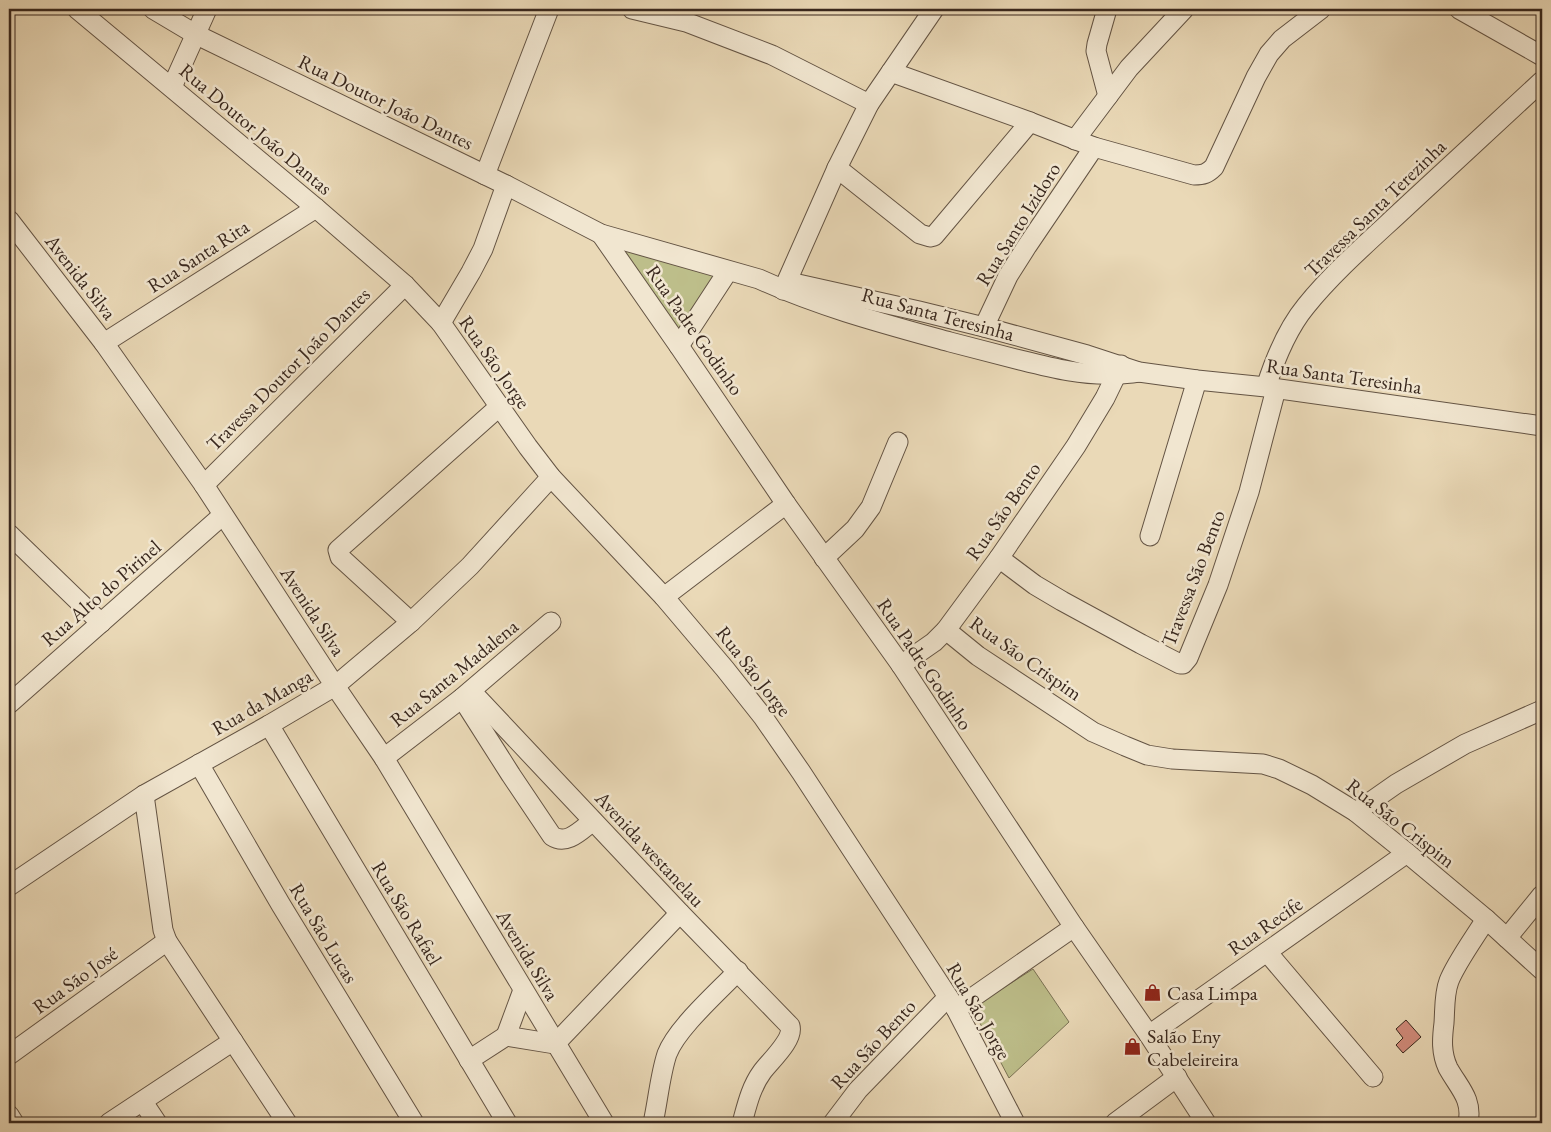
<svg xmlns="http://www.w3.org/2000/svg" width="1551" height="1132" font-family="'EB Garamond',serif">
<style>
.green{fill:#bdbe8a;stroke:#7a7254}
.building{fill:#d38c7d;stroke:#38271d}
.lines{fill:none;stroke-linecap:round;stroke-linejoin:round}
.minor-casing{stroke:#645444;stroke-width:21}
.minor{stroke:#f1e6d0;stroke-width:19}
.labels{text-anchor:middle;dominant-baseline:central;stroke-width:5;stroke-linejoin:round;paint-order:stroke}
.street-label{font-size:20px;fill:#38271d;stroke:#f1e6d0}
.poi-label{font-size:20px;fill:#38271d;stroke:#f1e6d0;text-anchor:start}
</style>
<rect width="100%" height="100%" fill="#ead9b7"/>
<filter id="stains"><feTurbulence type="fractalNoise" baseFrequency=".004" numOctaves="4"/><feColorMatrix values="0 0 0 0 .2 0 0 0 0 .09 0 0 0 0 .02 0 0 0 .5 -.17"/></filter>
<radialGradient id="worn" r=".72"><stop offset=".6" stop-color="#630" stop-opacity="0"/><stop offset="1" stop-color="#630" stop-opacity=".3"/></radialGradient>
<g class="green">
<path d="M 613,242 L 720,272 L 679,339 Z"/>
<path d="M 1033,969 L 1069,1022 L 1009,1078 L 972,1008 Z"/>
</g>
<path class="building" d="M 1406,1020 L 1421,1037 L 1403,1053 L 1396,1045 L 1403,1038 L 1396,1029 Z"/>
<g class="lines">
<defs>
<g id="minor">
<path d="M 77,9 L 316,208 L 405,285 L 441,323 L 528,447 L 551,477 L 664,597 L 725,669 L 763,717 L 801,772 L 956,1009 L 1015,1123"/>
<path d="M 153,9 L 195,34 L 506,185 L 601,234 L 759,279 C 820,307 885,324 950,342 C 973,348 996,354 1020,360 C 1052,368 1083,376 1117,374 C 1124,374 1132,373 1139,372"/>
<path d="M 632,9 L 686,22 L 772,55 L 869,104"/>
<path d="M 1107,9 L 1097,44 L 1096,51 L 1108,96"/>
<path d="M 1459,9 L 1542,56"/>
<path d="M 891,72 L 1030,122 L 1094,147 L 1194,175 C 1203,175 1207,174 1214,167 L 1256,77 L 1269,54 L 1282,39 L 1321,9"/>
<path d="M 172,87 L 207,9"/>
<path d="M 1075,140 L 1129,68 L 1184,9"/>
<path d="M 837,168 L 920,234 L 930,237 L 934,236 L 1030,122"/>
<path d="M 485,175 L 549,9"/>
<path d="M 9,220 L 104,343 L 204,485 L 335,686 L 384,758 L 604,1123"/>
<path d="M 601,234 L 679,346 L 786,504 L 901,665 L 1074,927 L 1149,1035 L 1206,1123"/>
<path d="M 789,282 L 919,311 L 984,327 L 1087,355 L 1139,372 L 1197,380 L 1266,387 L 1542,426"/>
<path d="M 783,290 L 837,168 L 869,104 L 934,9"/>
<path d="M 441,323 L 471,272 L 483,249 L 506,185"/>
<path d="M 984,327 L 1008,276 L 1027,246 L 1094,147"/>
<path d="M 104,343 L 316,208"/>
<path d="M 679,346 L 728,271"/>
<path d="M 1266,387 C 1275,359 1287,329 1306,306 C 1335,270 1375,236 1409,204 C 1453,163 1498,122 1542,81"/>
<path d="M 204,485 L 405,285"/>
<path d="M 9,534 L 101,623"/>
<path d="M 1150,536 L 1197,380"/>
<path d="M 824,558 L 855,529 L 871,507 L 898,442"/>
<path d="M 999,558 L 1035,585 L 1062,601 L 1141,644 L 1180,664 L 1183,664 L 1188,658 L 1218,585 L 1249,492 L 1276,389"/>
<path d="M 664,597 L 786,504"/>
<path d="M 411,622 L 340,557 L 338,550 L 500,406"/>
<path d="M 946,630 L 978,656 L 1093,732 L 1125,746 L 1147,755 L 1172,759 L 1263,764 L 1279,769 L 1312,785 L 1356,812 L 1407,853 L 1486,919 L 1542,970"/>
<path d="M 901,665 L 934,642 L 946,630 L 999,558 L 1076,446 L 1105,398 L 1121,365"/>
<path d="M 471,691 L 680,913 L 790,1026 C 794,1040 770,1061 762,1072 C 751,1087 747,1105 742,1123"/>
<path d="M 462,698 L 511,775 L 552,836 C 567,846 581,830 593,821"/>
<path d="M 9,704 L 223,515"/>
<path d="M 269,725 L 507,1123"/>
<path d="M 384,758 L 462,698 L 551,622"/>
<path d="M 199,764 L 281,905 L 414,1123"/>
<path d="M 144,795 L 163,930 L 167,941 L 287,1123"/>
<path d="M 1356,812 L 1396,784 L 1465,744 L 1542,710"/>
<path d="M 9,886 L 144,795 L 269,725 L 335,686 L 411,622 L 470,566 L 551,477"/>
<path d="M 1507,938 L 1542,895"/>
<path d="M 1267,952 L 1373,1077"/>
<path d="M 523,990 L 506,1036 L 555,1044"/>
<path d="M 956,1009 L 1074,927"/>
<path d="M 1149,1035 L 1407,853"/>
<path d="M 555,1044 L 680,913"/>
<path d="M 9,1055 L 167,941"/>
<path d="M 469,1060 L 506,1036"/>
<path d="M 143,1102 L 157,1123"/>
<path d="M 9,1115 L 14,1123"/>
<path d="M 109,1123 L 233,1041"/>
<path d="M 653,1123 C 658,1101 660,1075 667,1054 C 677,1028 717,993 738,971"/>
<path d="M 833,1123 L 858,1090 L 948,997"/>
<path d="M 1115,1123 L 1177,1077"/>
<path d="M 1468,1123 C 1473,1099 1459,1088 1448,1068 C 1441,1053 1442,1039 1444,1023 C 1445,1009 1444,994 1449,981 C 1456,963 1475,937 1486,919"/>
</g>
</defs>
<use href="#minor" class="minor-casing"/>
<use href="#minor" class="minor"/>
</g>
<defs>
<symbol id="shop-bare" viewBox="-9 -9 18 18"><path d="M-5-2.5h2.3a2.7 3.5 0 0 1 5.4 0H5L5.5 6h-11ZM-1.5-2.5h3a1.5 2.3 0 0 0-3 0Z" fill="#8f2418" stroke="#f1e6d0" stroke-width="2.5" paint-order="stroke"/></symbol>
</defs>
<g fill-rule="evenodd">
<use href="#shop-bare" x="1140" y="980" width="25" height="25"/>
<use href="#shop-bare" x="1120" y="1034" width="25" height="25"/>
</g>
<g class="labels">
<g class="street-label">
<text transform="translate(386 102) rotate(26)">Rua Doutor João Dantes</text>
<text transform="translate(256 129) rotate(40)">Rua Doutor João Dantas</text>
<text transform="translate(1375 208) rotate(-44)">Travessa Santa Terezinha</text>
<text transform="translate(1018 224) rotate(-58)">Rua Santo Izidoro</text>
<text transform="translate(198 256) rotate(-33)">Rua Santa Rita</text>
<text transform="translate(81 277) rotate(52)">Avenida Silva</text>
<text transform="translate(938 314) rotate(15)">Rua Santa Teresinha</text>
<text transform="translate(695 330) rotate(55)">Rua Padre Godinho</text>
<text transform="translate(495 362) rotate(55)">Rua São Jorge</text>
<text transform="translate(288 369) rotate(-45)">Travessa Doutor João Dantes</text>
<text transform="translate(1344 376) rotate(8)">Rua Santa Teresinha</text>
<text transform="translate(1003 511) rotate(-55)">Rua São Bento</text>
<text transform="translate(1193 578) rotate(-69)">Travessa São Bento</text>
<text transform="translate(101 593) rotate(-41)">Rua Alto do Pirinel</text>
<text transform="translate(313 611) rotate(57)">Avenida Silva</text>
<text transform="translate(1026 658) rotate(35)">Rua São Crispim</text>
<text transform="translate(925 664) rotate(56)">Rua Padre Godinho</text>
<text transform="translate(754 671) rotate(52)">Rua São Jorge</text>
<text transform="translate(454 673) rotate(-39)">Rua Santa Madalena</text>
<text transform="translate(262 702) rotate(-30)">Rua da Manga</text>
<text transform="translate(1401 823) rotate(38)">Rua São Crispim</text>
<text transform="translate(650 849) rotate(47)">Avenida westanelau</text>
<text transform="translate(407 913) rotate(59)">Rua São Rafael</text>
<text transform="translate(1265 926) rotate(-35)">Rua Recife</text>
<text transform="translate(324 933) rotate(59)">Rua São Lucas</text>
<text transform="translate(528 955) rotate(59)">Avenida Silva</text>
<text transform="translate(75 980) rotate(-36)">Rua São José</text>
<text transform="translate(979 1011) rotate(60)">Rua São Jorge</text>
<text transform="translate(873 1044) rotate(-47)">Rua São Bento</text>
</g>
<g class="poi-label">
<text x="1167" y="993">Casa Limpa</text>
<text x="1147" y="1036">Salão Eny<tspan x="1147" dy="23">Cabeleireira</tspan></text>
</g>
</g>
<rect width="1551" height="1132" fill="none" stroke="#ead9b7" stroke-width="30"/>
<rect x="10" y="10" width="1531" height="1112" fill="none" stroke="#38271d" stroke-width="2.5"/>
<rect x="15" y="15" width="1521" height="1102" fill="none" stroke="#38271d"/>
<rect width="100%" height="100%" filter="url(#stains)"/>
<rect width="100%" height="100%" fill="url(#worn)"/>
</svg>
